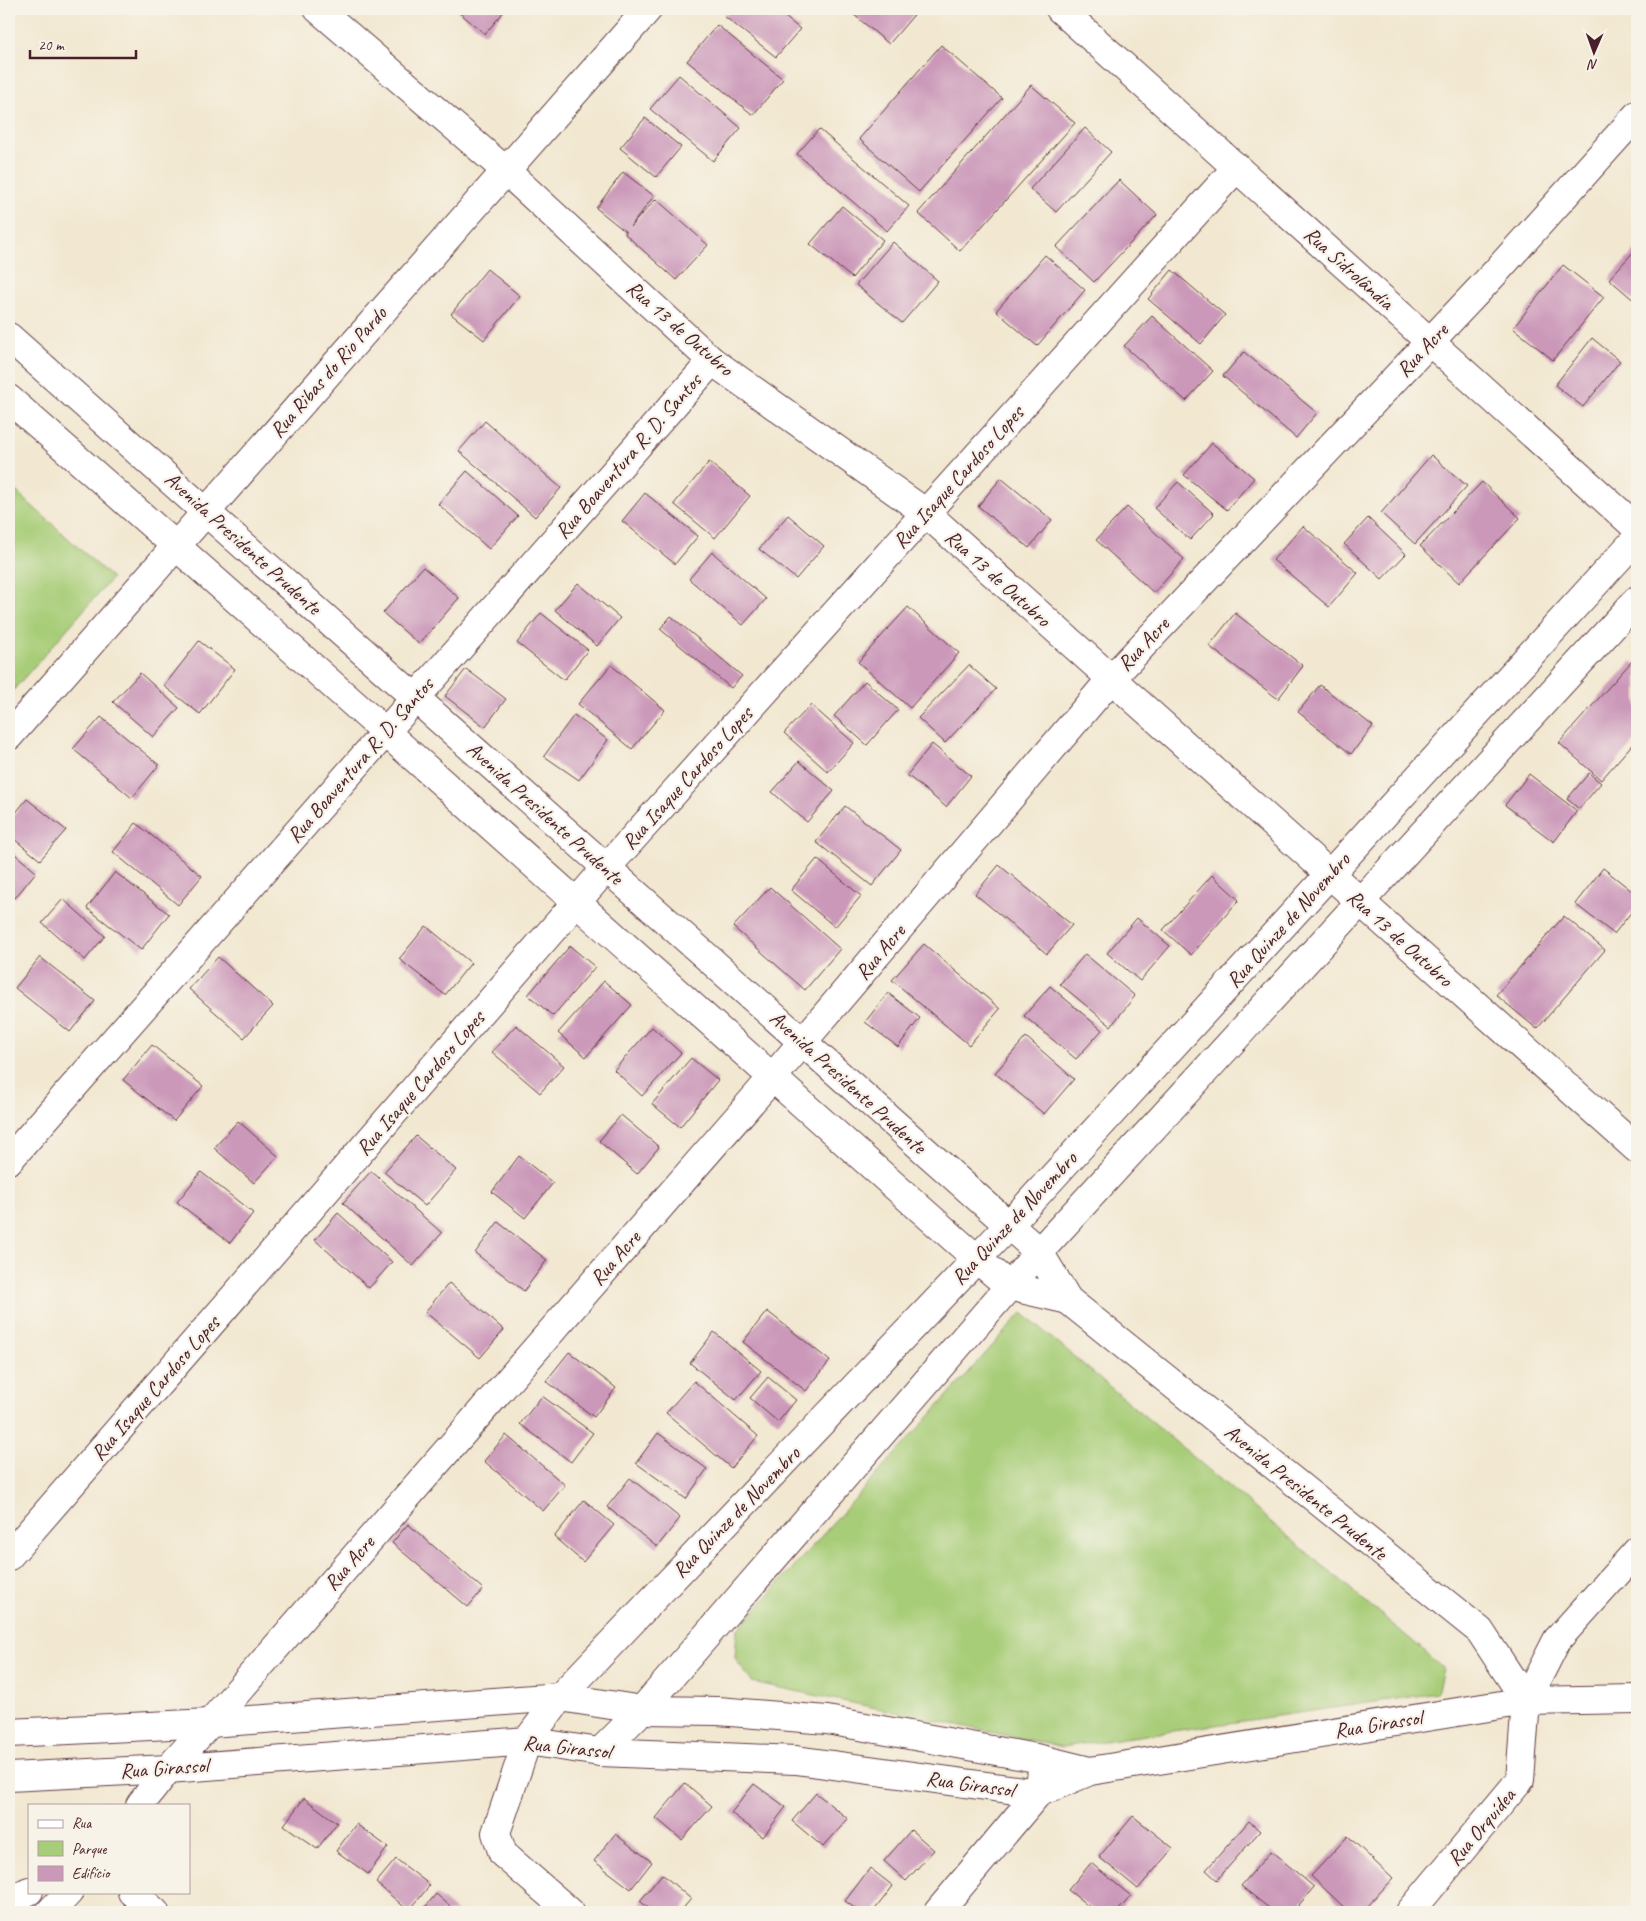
<svg xmlns="http://www.w3.org/2000/svg" width="1646" height="1921" font-family="Caveat,sans-serif">
<style>
.green{fill:#a8cd78;stroke:#797652}
.building{fill:#cb98b9}
.lines{fill:none;stroke-linecap:round;stroke-linejoin:round}
.minor-casing{stroke:#633d44;stroke-width:30}
.minor{stroke:#fff;stroke-width:28}
.labels{text-anchor:middle;dominant-baseline:central;stroke-width:4.5;stroke-linejoin:round;paint-order:stroke}
.street-label{font-size:21px;fill:#4a1f2b;stroke:#f7f3e8}
</style>
<rect width="100%" height="100%" fill="#f7f3e8"/>
<filter id="ink" filterUnits="userSpaceOnUse"><feTurbulence type="fractalNoise" baseFrequency=".02" numOctaves="2"/><feDisplacementMap in="SourceGraphic" scale="10" xChannelSelector="R" yChannelSelector="G"/><feConvolveMatrix kernelMatrix="1 2 1 2 8 2 1 2 1" color-interpolation-filters="sRGB"/></filter>
<filter id="wash" filterUnits="userSpaceOnUse"><feTurbulence type="fractalNoise" baseFrequency=".0096" numOctaves="4" result="noise"/><feDisplacementMap in="SourceGraphic" scale="20" xChannelSelector="R" yChannelSelector="G"/><feGaussianBlur stdDeviation="1.12" result="paint"/><feColorMatrix in="noise" values="0 0 0 0 0 0 0 0 0 0 0 0 0 0 0 0 0 1.4 0 .05"/><feComposite in="paint" operator="in"/></filter>
<g filter="url(#wash)">
<rect width="100%" height="100%" fill="#f2e8d1"/>
<g class="green">
<path d="M 9,485 L 112,578 L 9,695 Z"/>
<path d="M 1022,1313 L 1428,1654 L 1443,1669 L 1437,1693 L 1062,1747 L 752,1682 L 735,1658 L 737,1630 Z"/>
</g>
<g id="blocks">
<g class="building">
<path d="M 455,9 L 506,9 L 485,34 Z"/>
<path d="M 730,9 L 775,9 L 800,29 L 776,57 L 724,16 Z"/>
<path d="M 847,9 L 919,9 L 889,44 Z"/>
<path d="M 717,25 L 783,79 L 753,115 L 687,61 Z"/>
<path d="M 941,45 L 1002,98 L 919,192 L 859,139 Z"/>
<path d="M 679,75 L 741,128 L 713,161 L 650,109 Z"/>
<path d="M 1031,85 L 1075,123 L 960,251 L 918,213 Z"/>
<path d="M 645,118 L 681,147 L 656,177 L 620,148 Z"/>
<path d="M 1085,128 L 1111,152 L 1056,212 L 1030,189 Z"/>
<path d="M 819,129 L 909,206 L 887,231 L 797,154 Z"/>
<path d="M 623,172 L 654,196 L 630,227 L 656,199 L 708,245 L 676,280 L 625,234 L 626,232 L 596,208 Z"/>
<path d="M 1119,180 L 1157,215 L 1094,282 L 1056,247 Z"/>
<path d="M 842,206 L 883,240 L 852,278 L 810,244 Z"/>
<path d="M 893,242 L 938,281 L 902,323 L 856,285 Z"/>
<path d="M 1636,249 L 1637,250 L 1637,303 L 1609,279 Z"/>
<path d="M 1045,255 L 1085,290 L 1037,346 L 996,311 Z"/>
<path d="M 1563,265 L 1604,297 L 1553,360 L 1513,328 Z"/>
<path d="M 487,269 L 520,296 L 484,340 L 451,314 Z"/>
<path d="M 1172,270 L 1225,315 L 1201,344 L 1148,299 Z"/>
<path d="M 1152,316 L 1213,371 L 1186,401 L 1124,346 Z"/>
<path d="M 1592,338 L 1620,361 L 1583,407 L 1555,385 Z"/>
<path d="M 1244,352 L 1317,413 L 1296,438 L 1223,376 Z"/>
<path d="M 485,421 L 561,488 L 535,517 L 459,451 Z"/>
<path d="M 1212,443 L 1254,478 L 1227,510 L 1184,475 Z"/>
<path d="M 1431,455 L 1467,486 L 1415,544 L 1381,513 Z"/>
<path d="M 709,462 L 750,496 L 715,538 L 674,504 Z"/>
<path d="M 467,471 L 518,516 L 489,549 L 438,504 Z"/>
<path d="M 1001,478 L 1052,520 L 1029,548 L 978,506 Z"/>
<path d="M 1178,482 L 1214,514 L 1190,540 L 1154,508 Z"/>
<path d="M 1482,482 L 1520,518 L 1459,583 L 1420,546 Z"/>
<path d="M 645,493 L 698,536 L 675,564 L 622,521 Z"/>
<path d="M 1127,507 L 1184,559 L 1154,593 L 1096,540 Z"/>
<path d="M 788,515 L 824,546 L 796,579 L 759,549 Z"/>
<path d="M 1368,518 L 1406,554 L 1382,579 L 1344,544 Z"/>
<path d="M 1303,526 L 1358,573 L 1329,607 L 1273,560 Z"/>
<path d="M 712,552 L 766,599 L 743,625 L 689,579 Z"/>
<path d="M 423,567 L 459,598 L 419,644 L 383,613 Z"/>
<path d="M 578,583 L 620,618 L 597,646 L 555,610 Z"/>
<path d="M 908,607 L 959,653 L 910,708 L 858,662 Z"/>
<path d="M 541,613 L 588,650 L 564,680 L 517,643 Z"/>
<path d="M 1235,613 L 1303,666 L 1278,699 L 1209,646 Z"/>
<path d="M 671,616 L 742,676 L 731,688 L 660,629 Z"/>
<path d="M 199,641 L 235,669 L 200,714 L 164,686 Z"/>
<path d="M 1632,661 L 1637,666 L 1637,739 L 1601,780 L 1559,743 Z"/>
<path d="M 611,665 L 665,710 L 632,749 L 578,704 Z"/>
<path d="M 969,665 L 996,689 L 945,743 L 918,718 Z"/>
<path d="M 466,669 L 506,699 L 485,727 L 445,696 Z"/>
<path d="M 140,673 L 179,708 L 153,737 L 113,702 Z"/>
<path d="M 865,681 L 898,710 L 867,745 L 834,716 Z"/>
<path d="M 1320,685 L 1373,726 L 1351,754 L 1298,712 Z"/>
<path d="M 811,705 L 854,743 L 828,772 L 784,733 Z"/>
<path d="M 574,715 L 608,740 L 579,780 L 544,756 Z"/>
<path d="M 101,717 L 159,765 L 132,798 L 73,749 Z"/>
<path d="M 932,744 L 971,776 L 946,807 L 907,775 Z"/>
<path d="M 799,761 L 834,791 L 807,822 L 772,792 Z"/>
<path d="M 1589,773 L 1601,783 L 1579,809 L 1567,799 Z"/>
<path d="M 1529,774 L 1577,811 L 1554,842 L 1505,805 Z"/>
<path d="M 27,799 L 66,830 L 40,860 L 9,835 L 9,821 Z"/>
<path d="M 845,806 L 901,850 L 872,886 L 816,842 Z"/>
<path d="M 136,823 L 202,876 L 178,905 L 113,852 Z"/>
<path d="M 9,849 L 36,872 L 15,898 L 9,893 Z"/>
<path d="M 817,859 L 861,896 L 835,927 L 791,890 Z"/>
<path d="M 999,865 L 1072,925 L 1047,954 L 975,894 Z"/>
<path d="M 1603,868 L 1637,895 L 1637,905 L 1614,934 L 1575,904 Z"/>
<path d="M 115,872 L 169,914 L 141,950 L 87,908 Z"/>
<path d="M 1212,875 L 1239,900 L 1191,955 L 1163,930 Z"/>
<path d="M 770,887 L 840,949 L 805,990 L 733,927 Z"/>
<path d="M 63,899 L 105,936 L 85,960 L 42,923 Z"/>
<path d="M 1564,916 L 1605,950 L 1537,1029 L 1496,995 Z"/>
<path d="M 1137,918 L 1170,946 L 1140,981 L 1107,953 Z"/>
<path d="M 426,926 L 471,963 L 445,995 L 399,959 Z"/>
<path d="M 924,944 L 1000,1009 L 969,1045 L 892,980 Z"/>
<path d="M 570,946 L 595,967 L 553,1016 L 528,995 Z"/>
<path d="M 1085,954 L 1135,996 L 1111,1026 L 1060,984 Z"/>
<path d="M 40,957 L 95,1001 L 70,1032 L 15,988 Z"/>
<path d="M 218,957 L 273,1006 L 244,1038 L 189,989 Z"/>
<path d="M 604,981 L 632,1005 L 586,1057 L 558,1033 Z"/>
<path d="M 1050,986 L 1102,1030 L 1076,1059 L 1024,1016 Z"/>
<path d="M 888,993 L 920,1018 L 898,1047 L 865,1022 Z"/>
<path d="M 516,1025 L 564,1066 L 540,1093 L 492,1052 Z"/>
<path d="M 652,1027 L 681,1053 L 642,1096 L 614,1070 Z"/>
<path d="M 1026,1037 L 1074,1079 L 1044,1114 L 995,1073 Z"/>
<path d="M 152,1045 L 203,1086 L 174,1121 L 123,1080 Z"/>
<path d="M 691,1058 L 718,1080 L 680,1127 L 652,1104 Z"/>
<path d="M 621,1115 L 659,1147 L 637,1174 L 599,1141 Z"/>
<path d="M 238,1121 L 278,1156 L 254,1183 L 214,1148 Z"/>
<path d="M 416,1136 L 456,1170 L 425,1206 L 384,1172 Z"/>
<path d="M 519,1156 L 553,1183 L 525,1218 L 492,1192 Z"/>
<path d="M 371,1171 L 442,1233 L 413,1266 L 343,1203 Z"/>
<path d="M 201,1172 L 253,1213 L 230,1243 L 177,1202 Z"/>
<path d="M 338,1213 L 392,1262 L 369,1288 L 315,1240 Z"/>
<path d="M 498,1222 L 547,1260 L 524,1291 L 475,1253 Z"/>
<path d="M 449,1283 L 504,1330 L 480,1358 L 425,1312 Z"/>
<path d="M 767,1311 L 830,1361 L 806,1391 L 743,1342 Z"/>
<path d="M 714,1332 L 761,1371 L 736,1400 L 690,1363 Z"/>
<path d="M 569,1352 L 616,1388 L 594,1417 L 546,1381 Z"/>
<path d="M 768,1377 L 796,1400 L 778,1422 L 750,1398 Z"/>
<path d="M 694,1381 L 758,1436 L 731,1468 L 666,1413 Z"/>
<path d="M 542,1396 L 593,1433 L 571,1462 L 520,1424 Z"/>
<path d="M 658,1433 L 707,1469 L 686,1499 L 636,1463 Z"/>
<path d="M 506,1435 L 565,1485 L 543,1511 L 484,1461 Z"/>
<path d="M 630,1478 L 680,1518 L 657,1547 L 607,1507 Z"/>
<path d="M 584,1500 L 614,1525 L 583,1562 L 554,1537 Z"/>
<path d="M 408,1524 L 483,1589 L 468,1607 L 392,1543 Z"/>
<path d="M 685,1783 L 712,1806 L 682,1840 L 656,1818 Z"/>
<path d="M 754,1784 L 786,1807 L 763,1837 L 731,1813 Z"/>
<path d="M 816,1793 L 848,1819 L 823,1847 L 792,1821 Z"/>
<path d="M 304,1798 L 337,1823 L 317,1849 L 284,1825 Z"/>
<path d="M 1133,1816 L 1173,1848 L 1138,1889 L 1099,1857 Z"/>
<path d="M 1249,1821 L 1260,1831 L 1217,1880 L 1206,1870 Z"/>
<path d="M 356,1824 L 388,1847 L 368,1874 L 336,1851 Z"/>
<path d="M 911,1830 L 934,1850 L 906,1881 L 884,1861 Z"/>
<path d="M 615,1834 L 652,1862 L 631,1889 L 594,1861 Z"/>
<path d="M 1348,1836 L 1393,1879 L 1361,1912 L 1349,1912 L 1311,1876 Z"/>
<path d="M 1271,1851 L 1314,1887 L 1293,1912 L 1274,1912 L 1241,1886 Z"/>
<path d="M 396,1859 L 430,1885 L 409,1911 L 376,1883 Z"/>
<path d="M 1091,1863 L 1131,1896 L 1117,1912 L 1096,1912 L 1068,1890 Z"/>
<path d="M 870,1868 L 893,1886 L 873,1912 L 860,1912 L 845,1901 Z"/>
<path d="M 662,1874 L 691,1899 L 680,1912 L 653,1912 L 640,1901 Z"/>
<path d="M 436,1894 L 457,1912 L 421,1912 Z"/>
</g>
</g>
</g>
<g filter="url(#ink)">
<use href="#blocks" fill-opacity="0" stroke="#633d44" stroke-width="1"/>
<g class="lines">
<defs>
<g id="minor">
<path d="M 318,9 L 505,170 L 712,361 L 926,513 L 1637,1149"/>
<path d="M 1060,9 L 1637,528"/>
<path d="M 9,337 L 1039,1252 L 1068,1300 L 1480,1631 L 1526,1701"/>
<path d="M 9,399 C 334,683 653,973 977,1259 L 1009,1286 L 1068,1300"/>
<path d="M 9,736 L 648,9"/>
<path d="M 9,1160 L 712,361"/>
<path d="M 9,1556 L 607,867 L 1237,167"/>
<path d="M 9,1733 L 210,1723 L 560,1697 L 642,1710 L 718,1711 L 827,1720 L 1041,1759 L 1090,1771"/>
<path d="M 600,1752 L 642,1710 L 1039,1252 L 1637,600"/>
<path d="M 9,1777 L 168,1769 L 527,1741 L 600,1752 L 796,1760 L 1038,1793 L 1090,1771 L 1526,1701 L 1637,1699"/>
<path d="M 140,1805 L 168,1769 L 210,1723 L 772,1078 L 1111,679 L 1493,275 L 1637,115"/>
<path d="M 132,1892 L 155,1912"/>
<path d="M 9,1906 L 19,1896 L 29,1891"/>
<path d="M 50,1912 L 69,1892"/>
<path d="M 570,1912 L 503,1854 L 496,1833 L 527,1741 L 560,1697 L 1008,1226 L 1637,538"/>
<path d="M 938,1912 L 1038,1793 L 1040,1778"/>
<path d="M 1410,1912 L 1520,1780 L 1526,1701 L 1557,1640 L 1637,1551"/>
</g>
</defs>
<use href="#minor" class="minor-casing"/>
<use href="#minor" class="minor"/>
</g>
</g>
<g class="labels">
<g class="street-label">
<text transform="translate(1349 268) rotate(42)">Rua Sidrolândia</text>
<text transform="translate(680 328) rotate(41)">Rua 13 de Outubro</text>
<text transform="translate(1422 350) rotate(-47)">Rua Acre</text>
<text transform="translate(328 372) rotate(-49)">Rua Ribas do Rio Pardo</text>
<text transform="translate(628 456) rotate(-49)">Rua Boaventura R. D. Santos</text>
<text transform="translate(958 477) rotate(-48)">Rua Isaque Cardoso Lopes</text>
<text transform="translate(243 543) rotate(42)">Avenida Presidente Prudente</text>
<text transform="translate(998 578) rotate(42)">Rua 13 de Outubro</text>
<text transform="translate(1143 644) rotate(-47)">Rua Acre</text>
<text transform="translate(360 760) rotate(-49)">Rua Boaventura R. D. Santos</text>
<text transform="translate(687 778) rotate(-48)">Rua Isaque Cardoso Lopes</text>
<text transform="translate(545 813) rotate(42)">Avenida Presidente Prudente</text>
<text transform="translate(1288 920) rotate(-48)">Rua Quinze de Novembro</text>
<text transform="translate(1400 938) rotate(42)">Rua 13 de Outubro</text>
<text transform="translate(880 952) rotate(-50)">Rua Acre</text>
<text transform="translate(848 1082) rotate(42)">Avenida Presidente Prudente</text>
<text transform="translate(420 1083) rotate(-49)">Rua Isaque Cardoso Lopes</text>
<text transform="translate(1014 1218) rotate(-47)">Rua Quinze de Novembro</text>
<text transform="translate(615 1258) rotate(-49)">Rua Acre</text>
<text transform="translate(155 1388) rotate(-49)">Rua Isaque Cardoso Lopes</text>
<text transform="translate(1306 1492) rotate(39)">Avenida Presidente Prudente</text>
<text transform="translate(736 1512) rotate(-46)">Rua Quinze de Novembro</text>
<text transform="translate(349 1563) rotate(-49)">Rua Acre</text>
<text transform="translate(1378 1724) rotate(-9)">Rua Girassol</text>
<text transform="translate(567 1747) rotate(6)">Rua Girassol</text>
<text transform="translate(164 1768) rotate(-4)">Rua Girassol</text>
<text transform="translate(970 1784) rotate(8)">Rua Girassol</text>
<text transform="translate(1481 1827) rotate(-50)">Rua Orquídea</text>
</g>
</g>
<rect width="1646" height="1921" fill="none" stroke="#f7f3e8" stroke-width="30"/>
<rect x="28" y="1804" width="162" height="90" fill="#f7f3e8" stroke="#b29e9c"/>
<rect x="38" y="1820" width="25" height="8" fill="#ffffff" stroke="#b29e9c"/>
<text x="72" y="1828" font-size="15" fill="#4a1f2b">Rua</text>
<rect x="38" y="1841" width="25" height="15" fill="#a8cd78" stroke="#b29e9c"/>
<text x="72" y="1854" font-size="15" fill="#4a1f2b">Parque</text>
<rect x="38" y="1866" width="25" height="15" fill="#cb98b9" stroke="#b29e9c"/>
<text x="72" y="1878" font-size="15" fill="#4a1f2b">Edifício</text>
<g transform="translate(1594 52) rotate(182)" stroke="#f7f3e8" stroke-width="4" paint-order="stroke">
<path d="M0-4L9 19L0 12L-9 19Z" fill="#4a1f2b"/>
<text y="-8" font-size="14" font-weight="bold" text-anchor="middle" fill="#4a1f2b">N</text>
</g>
<path d="M30 50v8h106v-8" fill="none" stroke="#4a1f2b" stroke-width="2.5"/>
<text x="38" y="50" font-size="15" fill="#4a1f2b" stroke="#f7f3e8" stroke-width="4" paint-order="stroke">20 m</text>
</svg>
